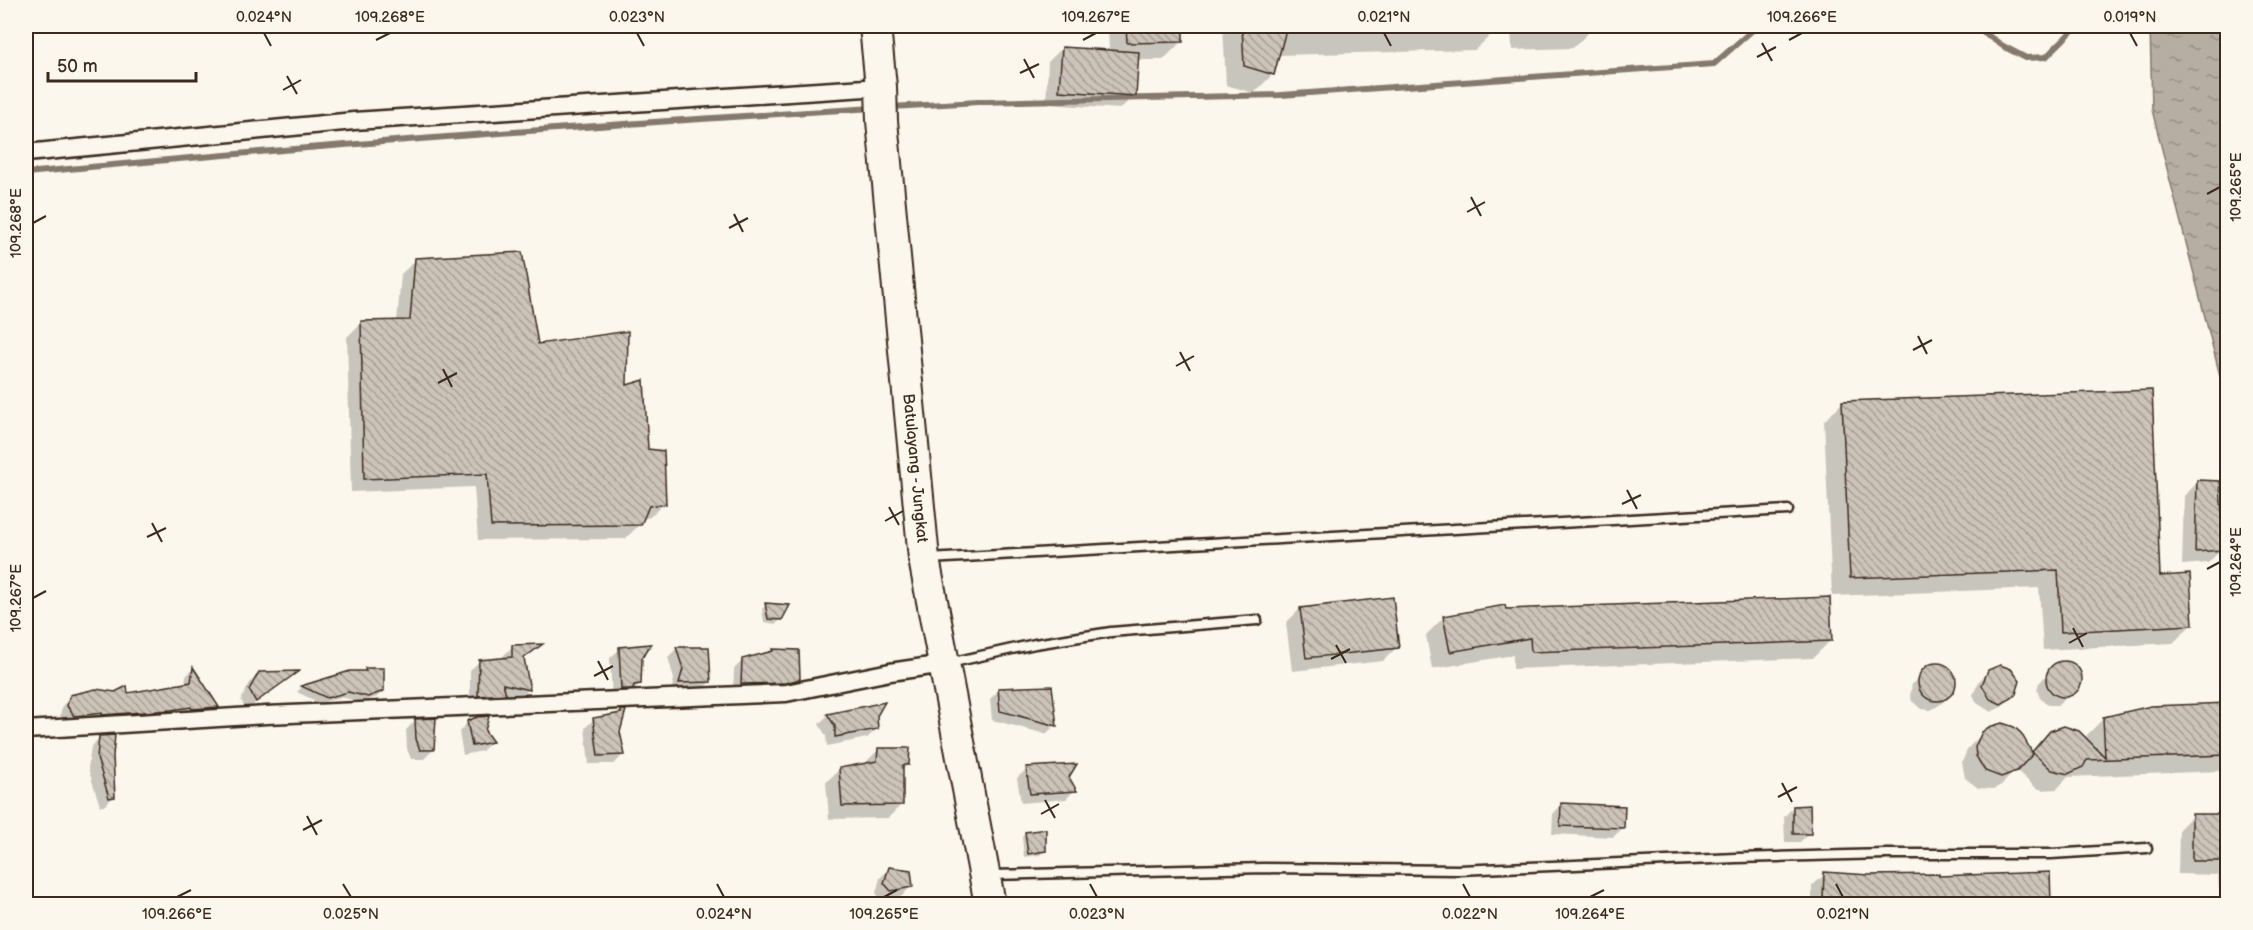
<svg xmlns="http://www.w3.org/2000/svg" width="2253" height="930" font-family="'Balsamiq Sans',sans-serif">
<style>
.water{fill:url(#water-ripples);stroke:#85796d;stroke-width:1.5}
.shadow{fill:#0003}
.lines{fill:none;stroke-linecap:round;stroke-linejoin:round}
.stream{stroke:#85796d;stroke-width:6}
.building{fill:url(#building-back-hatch);stroke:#3b2a1e;stroke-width:1.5}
.lane-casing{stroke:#3b2a1e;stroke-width:13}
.street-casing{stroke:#3b2a1e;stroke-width:21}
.highway-casing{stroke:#3b2a1e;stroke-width:34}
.lane{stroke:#fbf7ec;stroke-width:8}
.street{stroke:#fbf7ec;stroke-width:16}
.highway{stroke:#fbf7ec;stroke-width:30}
.ticks{fill:none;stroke:#3b2a1e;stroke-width:2}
.labels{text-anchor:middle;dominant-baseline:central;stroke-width:4.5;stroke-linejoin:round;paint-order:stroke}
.street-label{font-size:16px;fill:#3b2a1e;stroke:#fbf7ec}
.neatline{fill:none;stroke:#3b2a1e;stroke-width:2}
.ticks-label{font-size:15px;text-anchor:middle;fill:#3b2a1e}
</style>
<defs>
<pattern id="water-ripples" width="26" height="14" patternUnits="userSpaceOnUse" patternTransform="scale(1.5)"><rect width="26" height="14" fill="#b6aea2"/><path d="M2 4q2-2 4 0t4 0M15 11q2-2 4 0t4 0" fill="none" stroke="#958e83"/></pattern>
<pattern id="building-back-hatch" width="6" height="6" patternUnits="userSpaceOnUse" patternTransform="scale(1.5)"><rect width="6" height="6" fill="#ccc4b9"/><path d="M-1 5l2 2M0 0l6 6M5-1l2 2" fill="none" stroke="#a79f96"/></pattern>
</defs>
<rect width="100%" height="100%" fill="#fbf7ec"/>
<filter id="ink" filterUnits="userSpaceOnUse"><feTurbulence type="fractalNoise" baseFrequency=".0167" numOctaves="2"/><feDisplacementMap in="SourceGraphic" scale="12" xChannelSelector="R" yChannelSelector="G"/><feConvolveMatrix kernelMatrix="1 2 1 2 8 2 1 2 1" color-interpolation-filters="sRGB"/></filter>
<g filter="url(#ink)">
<path class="water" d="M 2150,26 L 2227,26 L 2227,403 L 2152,110 Z"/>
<g class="shadow">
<path d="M 1108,26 L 1181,26 L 1182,41 L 1163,60 L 1137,60 L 1135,95 L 1120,109 L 1046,104 L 1048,62 L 1062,48 L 1109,51 Z"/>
<path d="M 1223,26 L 1494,26 L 1494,32 L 1475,50 L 1278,55 L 1273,74 L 1254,93 L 1226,85 Z"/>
<path d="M 1511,26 L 1592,26 L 1592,29 L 1573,48 L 1512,50 Z"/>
<path d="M 416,260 L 537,345 L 647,450 L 664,503 L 650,517 L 642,519 L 640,524 L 625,539 L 478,540 L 474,487 L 351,492 L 347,337 L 361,323 L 397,322 L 401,274 Z"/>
<path d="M 1843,402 L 2158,577 L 2191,625 L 2173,643 L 2043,650 L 2039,588 L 1832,596 L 1824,421 Z"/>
<path d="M 2198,482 L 2222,549 L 2208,563 L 2182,565 L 2184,496 Z"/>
<path d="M 766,605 L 781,619 L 776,624 L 764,622 L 762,609 Z"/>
<path d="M 1300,609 L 1397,647 L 1383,661 L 1292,671 L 1286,623 Z"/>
<path d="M 1504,611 L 1831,640 L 1813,658 L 1513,669 L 1513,655 L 1432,669 L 1426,635 L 1444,617 Z"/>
<path d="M 539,646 L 523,660 L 528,690 L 519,699 L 504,695 L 496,703 L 470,704 L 470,670 L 480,661 L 503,659 L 503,656 L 512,647 Z"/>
<path d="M 677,648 L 710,682 L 700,691 L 671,691 L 674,679 L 668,657 Z"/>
<path d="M 620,649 L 641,658 L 640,683 L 631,693 L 612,698 L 610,658 Z"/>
<path d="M 773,651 L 799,678 L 789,687 L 733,693 L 734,669 L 743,660 L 770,653 Z"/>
<path d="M 2066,663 L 2071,665 L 2078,673 L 2079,684 L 2077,689 L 2058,705 L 2048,705 L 2040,698 L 2037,690 L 2039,683 L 2056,665 Z"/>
<path d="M 1943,665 L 1953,673 L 1956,681 L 1954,690 L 1941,704 L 1931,710 L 1921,709 L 1912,701 L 1910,696 L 1912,684 L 1931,666 Z"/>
<path d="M 2005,667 L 2014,673 L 2018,681 L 2011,697 L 2001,707 L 1991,712 L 1977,703 L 1973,695 L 1979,681 L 1989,672 Z"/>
<path d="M 193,669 L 217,707 L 210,715 L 66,724 L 60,715 L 63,705 L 71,696 L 127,694 L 185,685 L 186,676 Z"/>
<path d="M 365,669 L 383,670 L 383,691 L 377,697 L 361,702 L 341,697 L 320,703 L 297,692 L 302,687 L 350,673 L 362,673 Z"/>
<path d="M 259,673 L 296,673 L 246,710 L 241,700 L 250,683 Z"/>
<path d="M 999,690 L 1055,725 L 1046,734 L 992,720 L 990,699 Z"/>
<path d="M 2228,705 L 2228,765 L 2222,771 L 2068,777 L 2057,789 L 2042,790 L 2035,787 L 2016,770 L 2001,785 L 1994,789 L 1978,788 L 1965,778 L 1962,762 L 1968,748 L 1983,733 L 2031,753 L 2051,732 L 2064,728 L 2079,732 L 2086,740 L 2086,736 L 2104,718 Z"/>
<path d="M 624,712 L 618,732 L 623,755 L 614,764 L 589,764 L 585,728 L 594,719 Z"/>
<path d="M 828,715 L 875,716 L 877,729 L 867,738 L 827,746 L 826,736 L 819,724 Z"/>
<path d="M 415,721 L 433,750 L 424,759 L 411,759 L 407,749 L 406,730 Z"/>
<path d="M 468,722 L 484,731 L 491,742 L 482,751 L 463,755 L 459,732 Z"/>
<path d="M 100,737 L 111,756 L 114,796 L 104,806 L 100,806 L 88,768 L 91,747 Z"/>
<path d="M 878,750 L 908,764 L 901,771 L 901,805 L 888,818 L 829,819 L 826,782 L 840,769 L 865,763 Z"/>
<path d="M 1027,769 L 1068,777 L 1075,790 L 1066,799 L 1021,803 L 1017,778 Z"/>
<path d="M 1562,804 L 1623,828 L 1613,837 L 1552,834 L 1553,814 Z"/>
<path d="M 1793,807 L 1809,833 L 1800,842 L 1785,842 L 1784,817 Z"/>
<path d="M 2193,815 L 2228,816 L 2228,904 L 2220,904 L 2218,875 L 2178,874 L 2179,829 Z"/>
<path d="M 1026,833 L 1044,850 L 1040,855 L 1024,857 L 1022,837 Z"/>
<path d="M 889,869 L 911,886 L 902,896 L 881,900 L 876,893 L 880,878 Z"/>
<path d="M 1825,874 L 1941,878 L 1938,904 L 1812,904 L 1812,886 Z"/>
<path d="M 2048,874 L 2049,904 L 1941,904 L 1941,895 Z"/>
</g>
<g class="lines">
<g class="stream">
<path d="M 1974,26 L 2003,46 L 2026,58 L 2046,57 L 2077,26"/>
<path d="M 891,107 L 978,102 L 1281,95 L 1714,64 L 1757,26"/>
<path d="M 26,173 C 308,146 591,125 874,108"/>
</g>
</g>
<g class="building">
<path d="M 1126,26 L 1183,26 L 1183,42 L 1127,43 Z"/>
<path d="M 1242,26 L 1287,26 L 1274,75 L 1244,66 Z"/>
<path d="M 1062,47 L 1139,52 L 1136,96 L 1059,91 Z"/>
<path d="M 522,252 L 538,344 L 628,331 L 627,385 L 644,380 L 648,449 L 664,451 L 666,504 L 649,506 L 641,525 L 491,526 L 487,474 L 364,479 L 361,321 L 410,320 L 415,258 Z"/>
<path d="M 2152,390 L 2160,576 L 2190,574 L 2193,625 L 2061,632 L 2058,570 L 1850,578 L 1842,401 Z"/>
<path d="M 2197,480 L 2220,481 L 2224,550 L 2195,552 Z"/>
<path d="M 1393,597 L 1399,648 L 1306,658 L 1300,608 Z"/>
<path d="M 1830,597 L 1832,641 L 1531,652 L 1530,638 L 1450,652 L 1443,616 L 1505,605 L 1506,609 Z"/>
<path d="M 765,603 L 790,605 L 782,620 L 768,619 Z"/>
<path d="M 543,644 L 524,658 L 530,690 L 503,684 L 506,694 L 478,696 L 479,660 L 512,657 L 512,645 Z"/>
<path d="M 651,644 L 642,658 L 641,684 L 634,685 L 633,689 L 621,689 L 619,647 Z"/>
<path d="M 676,647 L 709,647 L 711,682 L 679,683 L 683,669 Z"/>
<path d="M 772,649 L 799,650 L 800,679 L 785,683 L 741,684 L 742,659 L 773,651 Z"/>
<circle cx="2064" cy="679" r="18"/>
<circle cx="1937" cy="682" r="19"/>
<path d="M 2000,665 L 2011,669 L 2020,681 L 2016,694 L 2012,698 L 2001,704 L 1990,699 L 1982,685 L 1988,670 Z"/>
<path d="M 193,667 L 219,707 L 192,709 L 191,707 L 171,710 L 102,715 L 102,713 L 74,716 L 67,706 L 70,695 L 96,689 L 115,692 L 127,686 L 128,693 L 191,682 Z"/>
<path d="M 365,668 L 384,668 L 384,691 L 368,697 L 348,692 L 327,698 L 301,686 L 350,671 L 366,671 Z"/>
<path d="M 299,671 L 256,702 L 249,690 L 259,672 Z"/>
<path d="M 1052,686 L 1057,726 L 1000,711 L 998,688 Z"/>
<path d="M 885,702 L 877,716 L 878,729 L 835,737 L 835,726 L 827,714 Z"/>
<path d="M 2228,703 L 2228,755 L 2087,760 L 2083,767 L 2068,774 L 2052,770 L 2032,752 L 2050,731 L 2064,726 L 2079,731 L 2105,757 L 2103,717 L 2151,706 Z"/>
<path d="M 621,710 L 626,710 L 620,732 L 625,755 L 598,756 L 593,718 L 621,713 Z"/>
<path d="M 489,716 L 485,731 L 493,742 L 472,746 L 467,721 L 477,717 Z"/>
<path d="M 436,718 L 434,750 L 420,750 L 416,739 L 415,719 Z"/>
<path d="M 2002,723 L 2014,727 L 2021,733 L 2033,754 L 2017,771 L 2001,777 L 1985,771 L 1976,756 L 1975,747 L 1982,732 L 1989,727 Z"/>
<path d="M 115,735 L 113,756 L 115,797 L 109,798 L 97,758 L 99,736 Z"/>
<path d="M 878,748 L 910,748 L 909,765 L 903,765 L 903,805 L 842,806 L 839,768 L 877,761 Z"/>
<path d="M 1077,764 L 1069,777 L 1077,791 L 1030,794 L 1026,767 Z"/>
<path d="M 1561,803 L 1625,806 L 1624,828 L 1560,826 Z"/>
<path d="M 1810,805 L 1811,834 L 1793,834 L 1793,806 Z"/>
<rect x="2192" y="814" width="36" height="47"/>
<path d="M 1046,829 L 1046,851 L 1028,854 L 1025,832 Z"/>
<path d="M 889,867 L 911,870 L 913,887 L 891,891 L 884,883 Z"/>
<path d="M 1824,872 L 1869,875 L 1939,874 L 1939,876 L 2050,872 L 2051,904 L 1869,904 L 1869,901 L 1823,899 Z"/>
</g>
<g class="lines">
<defs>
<g id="lane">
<path d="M 929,559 L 1788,510"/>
<path d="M 949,663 L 1035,644 L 1111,632 L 1257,620"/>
<path d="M 991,875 L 1264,868 L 1459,870 L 1736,858 L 1886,854 L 2051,854 L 2147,848"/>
</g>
<g id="street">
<path d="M 26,153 L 354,121 L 881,87"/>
<path d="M 26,730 L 266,715 L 786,693 L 890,672 L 944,664"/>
</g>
<g id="highway">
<path id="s1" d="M 875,26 L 881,87 L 882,121 L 924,559 L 990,904"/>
</g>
</defs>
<use href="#lane" class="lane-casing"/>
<use href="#street" class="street-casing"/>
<use href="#highway" class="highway-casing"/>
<use href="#lane" class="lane"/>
<use href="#street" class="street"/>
<use href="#highway" class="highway"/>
</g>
</g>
<path class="ticks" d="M 264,33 L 271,46M 637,33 L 644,46M 1384,33 L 1391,46M 2130,33 L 2137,46M 376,40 L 390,33M 1083,40 L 1096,33M 1789,40 L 1802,33M 1762,43 L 1772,61M 1757,57 L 1776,47M 1024,59 L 1034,78M 1020,73 L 1039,64M 287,76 L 297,94M 283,90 L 301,80M 2207,194 L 2220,187M 1471,197 L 1481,216M 1467,212 L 1485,202M 734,214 L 743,232M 33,223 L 46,216M 729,228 L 748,218M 1918,336 L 1927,354M 1913,350 L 1932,340M 1180,352 L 1190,371M 1176,366 L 1194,356M 443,369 L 452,387M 438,383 L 457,373M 1627,490 L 1637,509M 1622,504 L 1641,495M 889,507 L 899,525M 885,521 L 903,511M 152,523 L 162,542M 147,537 L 166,528M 2207,569 L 2220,562M 33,598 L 46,591M 2073,628 L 2083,647M 2069,643 L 2087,633M 1336,645 L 1346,663M 1331,659 L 1350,649M 598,661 L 608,680M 594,676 L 613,666M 1782,783 L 1792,802M 1778,797 L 1797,787M 1045,800 L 1055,818M 1041,814 L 1059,804M 307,816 L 317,835M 303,830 L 322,820M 343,884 L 351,897M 717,884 L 724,897M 1090,884 L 1097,897M 1463,884 L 1470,897M 1836,884 L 1843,897M 177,897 L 191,890M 884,897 L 897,890M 1590,897 L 1604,890"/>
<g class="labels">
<g class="street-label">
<text stroke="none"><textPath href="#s1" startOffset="444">Batulayang - Jungkat</textPath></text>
</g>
</g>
<rect width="2253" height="930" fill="none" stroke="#fbf7ec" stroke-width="66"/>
<path d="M48 72v9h148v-9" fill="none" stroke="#3b2a1e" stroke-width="3"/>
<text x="57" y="72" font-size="18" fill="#3b2a1e" stroke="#fbf7ec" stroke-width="4.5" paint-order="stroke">50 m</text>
<rect x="33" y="33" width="2187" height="864" class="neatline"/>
<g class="ticks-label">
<text x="264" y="22">0.024°N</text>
<text x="390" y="22">109.268°E</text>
<text x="637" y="22">0.023°N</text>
<text x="1096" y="22">109.267°E</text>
<text x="1384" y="22">0.021°N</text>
<text x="1802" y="22">109.266°E</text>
<text x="2130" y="22">0.019°N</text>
<text transform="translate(2236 187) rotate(-90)" y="5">109.265°E</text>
<text transform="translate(16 223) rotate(-90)" y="5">109.268°E</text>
<text transform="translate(2236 562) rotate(-90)" y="5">109.264°E</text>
<text transform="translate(16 598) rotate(-90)" y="5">109.267°E</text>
<text x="177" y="919">109.266°E</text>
<text x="351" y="919">0.025°N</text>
<text x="724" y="919">0.024°N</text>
<text x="884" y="919">109.265°E</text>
<text x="1097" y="919">0.023°N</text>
<text x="1470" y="919">0.022°N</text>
<text x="1590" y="919">109.264°E</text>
<text x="1843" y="919">0.021°N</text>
</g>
</svg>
